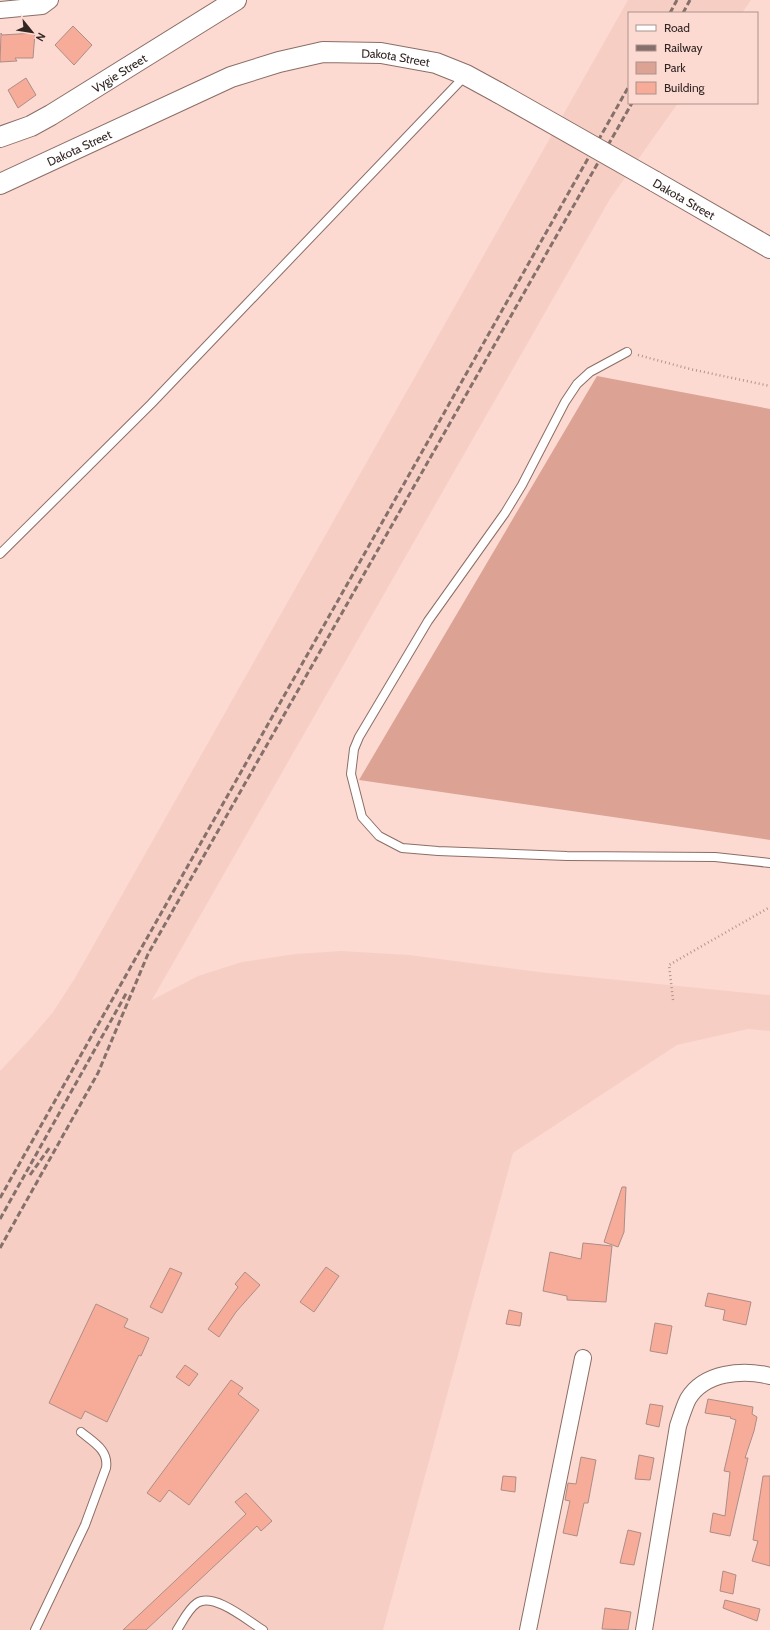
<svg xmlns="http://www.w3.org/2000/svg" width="770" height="1630" font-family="Cabin,sans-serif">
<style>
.built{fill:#f7cec3}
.green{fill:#dca395}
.building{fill:#f7ac99;stroke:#ad8d86}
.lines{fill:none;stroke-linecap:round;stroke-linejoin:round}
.service-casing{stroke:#8b6e66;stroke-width:10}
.minor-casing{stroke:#8b6e66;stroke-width:18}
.tertiary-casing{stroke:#8b6e66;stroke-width:22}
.path{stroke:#ae948e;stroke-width:2.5;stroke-dasharray:1 3;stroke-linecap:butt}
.service{stroke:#fff;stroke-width:8}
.minor{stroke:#fff;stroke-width:16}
.tertiary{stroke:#fff;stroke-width:20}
.rail{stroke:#85706b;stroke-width:3;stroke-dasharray:6 3;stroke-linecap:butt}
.tertiary-bridge-casing{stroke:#8b6e66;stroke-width:22;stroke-linecap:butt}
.tertiary-bridge{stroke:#fff;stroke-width:20}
.labels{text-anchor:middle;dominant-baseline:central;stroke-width:3.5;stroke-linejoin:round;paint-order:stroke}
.street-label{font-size:12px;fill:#322623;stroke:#fcdad2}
</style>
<rect width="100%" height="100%" fill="#fcdad2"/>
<path class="built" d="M 628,0 L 751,0 L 742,13 L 629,13 L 629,103 L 678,103 L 610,199 L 152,1000 L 198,976 L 242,962 L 295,954 L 341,951 L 409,955 L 539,972 L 770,995 L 770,1031 L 748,1029 L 677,1045 L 513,1153 L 383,1630 L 0,1630 L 0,1071 L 30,1039 L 53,1012 L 75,978 Z"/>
<path class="green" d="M 597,376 L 770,409 L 770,840 L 359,780 Z"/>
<g class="building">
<path d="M 73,26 L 92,45 L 74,65 L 55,45 Z"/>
<path d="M 1,33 L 2,35 L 35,33 L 33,58 L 15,58 L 17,61 L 0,62 Z"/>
<path d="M 26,78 L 36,95 L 18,108 L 8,90 Z"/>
<path d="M 622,1187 L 626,1187 L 624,1232 L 618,1247 L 604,1242 Z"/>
<path d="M 583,1243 L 612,1246 L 606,1302 L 567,1300 L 567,1296 L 543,1291 L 550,1252 L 581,1259 Z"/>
<path d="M 326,1267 L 339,1276 L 314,1312 L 300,1302 Z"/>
<path d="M 170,1268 L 182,1273 L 162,1313 L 150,1307 Z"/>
<path d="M 245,1272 L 260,1285 L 236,1312 L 219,1337 L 208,1329 L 238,1287 L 235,1284 Z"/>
<path d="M 708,1293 L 751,1302 L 746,1325 L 723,1320 L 725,1310 L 705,1306 Z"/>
<path d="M 96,1304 L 128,1319 L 124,1327 L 149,1338 L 141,1356 L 139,1355 L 107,1422 L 85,1411 L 81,1419 L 49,1403 Z"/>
<path d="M 509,1310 L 522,1313 L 520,1326 L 506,1324 Z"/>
<path d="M 655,1323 L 672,1326 L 667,1354 L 650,1351 Z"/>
<path d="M 185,1365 L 198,1374 L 189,1386 L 176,1377 Z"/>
<path d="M 231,1380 L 243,1388 L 238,1394 L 259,1410 L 189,1505 L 169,1490 L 160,1502 L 147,1493 Z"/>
<path d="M 708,1399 L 753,1407 L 752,1414 L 757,1417 L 754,1431 L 745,1458 L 748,1458 L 730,1536 L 710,1532 L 713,1513 L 725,1516 L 730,1472 L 724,1471 L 736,1420 L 730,1418 L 731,1417 L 705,1413 Z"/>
<path d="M 650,1404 L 663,1406 L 659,1427 L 646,1424 Z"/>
<path d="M 639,1455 L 654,1458 L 650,1480 L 635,1479 Z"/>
<path d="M 581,1457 L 596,1460 L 588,1503 L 584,1503 L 577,1536 L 563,1533 L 570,1501 L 565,1500 L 568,1483 L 576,1484 Z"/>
<path d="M 503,1476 L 516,1477 L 515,1492 L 501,1490 Z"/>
<path d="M 763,1476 L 770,1476 L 770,1566 L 752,1561 L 758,1541 L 753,1540 Z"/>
<path d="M 246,1493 L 272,1521 L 261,1531 L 257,1526 L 146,1630 L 123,1630 L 246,1514 L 235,1502 Z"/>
<path d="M 628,1530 L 641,1533 L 634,1565 L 620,1563 Z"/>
<path d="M 723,1571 L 736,1575 L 733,1594 L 720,1591 Z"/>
<path d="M 725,1600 L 760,1609 L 757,1621 L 723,1608 Z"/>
<path d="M 605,1608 L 631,1612 L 628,1630 L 602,1629 Z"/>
</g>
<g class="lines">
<defs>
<g id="service">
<path d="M 627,352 L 590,372 L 577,384 L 565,402 L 522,485 L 505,513 L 428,621 L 359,737 L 354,749 L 351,774 L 362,817 L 379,836 L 402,848 L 438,851 L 567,856 L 715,857 L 770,863"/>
<path d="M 0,554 L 151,404 L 465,76"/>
<path d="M 35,1630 L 85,1525 L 106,1468 C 109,1450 93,1442 81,1432"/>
<path d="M 177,1630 C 183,1621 188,1609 197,1603 C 214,1592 248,1621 263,1630"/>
</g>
<g id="minor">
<path d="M 0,10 L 42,6 L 50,0"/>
<path d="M 528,1630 L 583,1358"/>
<path d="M 644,1630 L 678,1426 C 681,1417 684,1407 688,1399 C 704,1372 743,1369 770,1376"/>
</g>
<g id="tertiary">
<path id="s1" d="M 0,137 L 31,126 L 51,115 L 236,0"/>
<path id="s2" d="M 654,181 L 770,248"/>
<path id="s3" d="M 0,184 L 231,77 L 279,62 L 323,52 L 381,53 L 436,63 L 466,75 L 499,93"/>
</g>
</defs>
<use href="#service" class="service-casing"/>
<use href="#minor" class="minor-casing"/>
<use href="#tertiary" class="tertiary-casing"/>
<g class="path">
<path d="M 638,355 L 690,369 L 770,386"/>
<path d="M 673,1000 L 669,965 L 770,907"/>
</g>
<use href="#service" class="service"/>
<use href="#minor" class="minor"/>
<use href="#tertiary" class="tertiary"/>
<g class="rail">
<path d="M 670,13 L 677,0"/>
<path d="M 683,13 L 690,0"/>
<path d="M 30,1175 L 50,1147"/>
<path d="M 0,1198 L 629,86"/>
<path d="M 0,1219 L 127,992"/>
<path d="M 0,1248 L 98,1073 L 148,954 L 632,103"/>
</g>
<defs>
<path id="tertiary-bridge" d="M 499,93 L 654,181"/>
</defs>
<use href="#tertiary-bridge" class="tertiary-bridge-casing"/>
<use href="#tertiary-bridge" class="tertiary-bridge"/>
</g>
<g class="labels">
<g class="street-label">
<text stroke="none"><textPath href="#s3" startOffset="423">Dakota Street</textPath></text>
<text stroke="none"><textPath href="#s1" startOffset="136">Vygie Street</textPath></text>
<text stroke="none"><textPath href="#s3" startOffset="87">Dakota Street</textPath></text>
<text stroke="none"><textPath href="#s2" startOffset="35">Dakota Street</textPath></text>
</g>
</g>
<rect x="628" y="12" width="130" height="92" fill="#fcdad2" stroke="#ab928c"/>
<rect x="636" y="25" width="20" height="6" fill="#ffffff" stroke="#ab928c"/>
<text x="664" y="32" font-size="12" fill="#322623">Road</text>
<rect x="636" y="45" width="20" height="6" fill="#85706b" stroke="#ab928c"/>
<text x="664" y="52" font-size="12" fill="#322623">Railway</text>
<rect x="636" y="62" width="20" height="12" fill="#dca395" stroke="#ab928c"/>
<text x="664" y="72" font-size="12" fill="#322623">Park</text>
<rect x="636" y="82" width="20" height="12" fill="#f7ac99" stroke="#ab928c"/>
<text x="664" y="92" font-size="12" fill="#322623">Building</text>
<g transform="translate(32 32) rotate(120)" stroke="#fcdad2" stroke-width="3" paint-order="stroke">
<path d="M0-3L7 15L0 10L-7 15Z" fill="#322623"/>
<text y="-6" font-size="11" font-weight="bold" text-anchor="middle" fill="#322623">N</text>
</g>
</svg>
